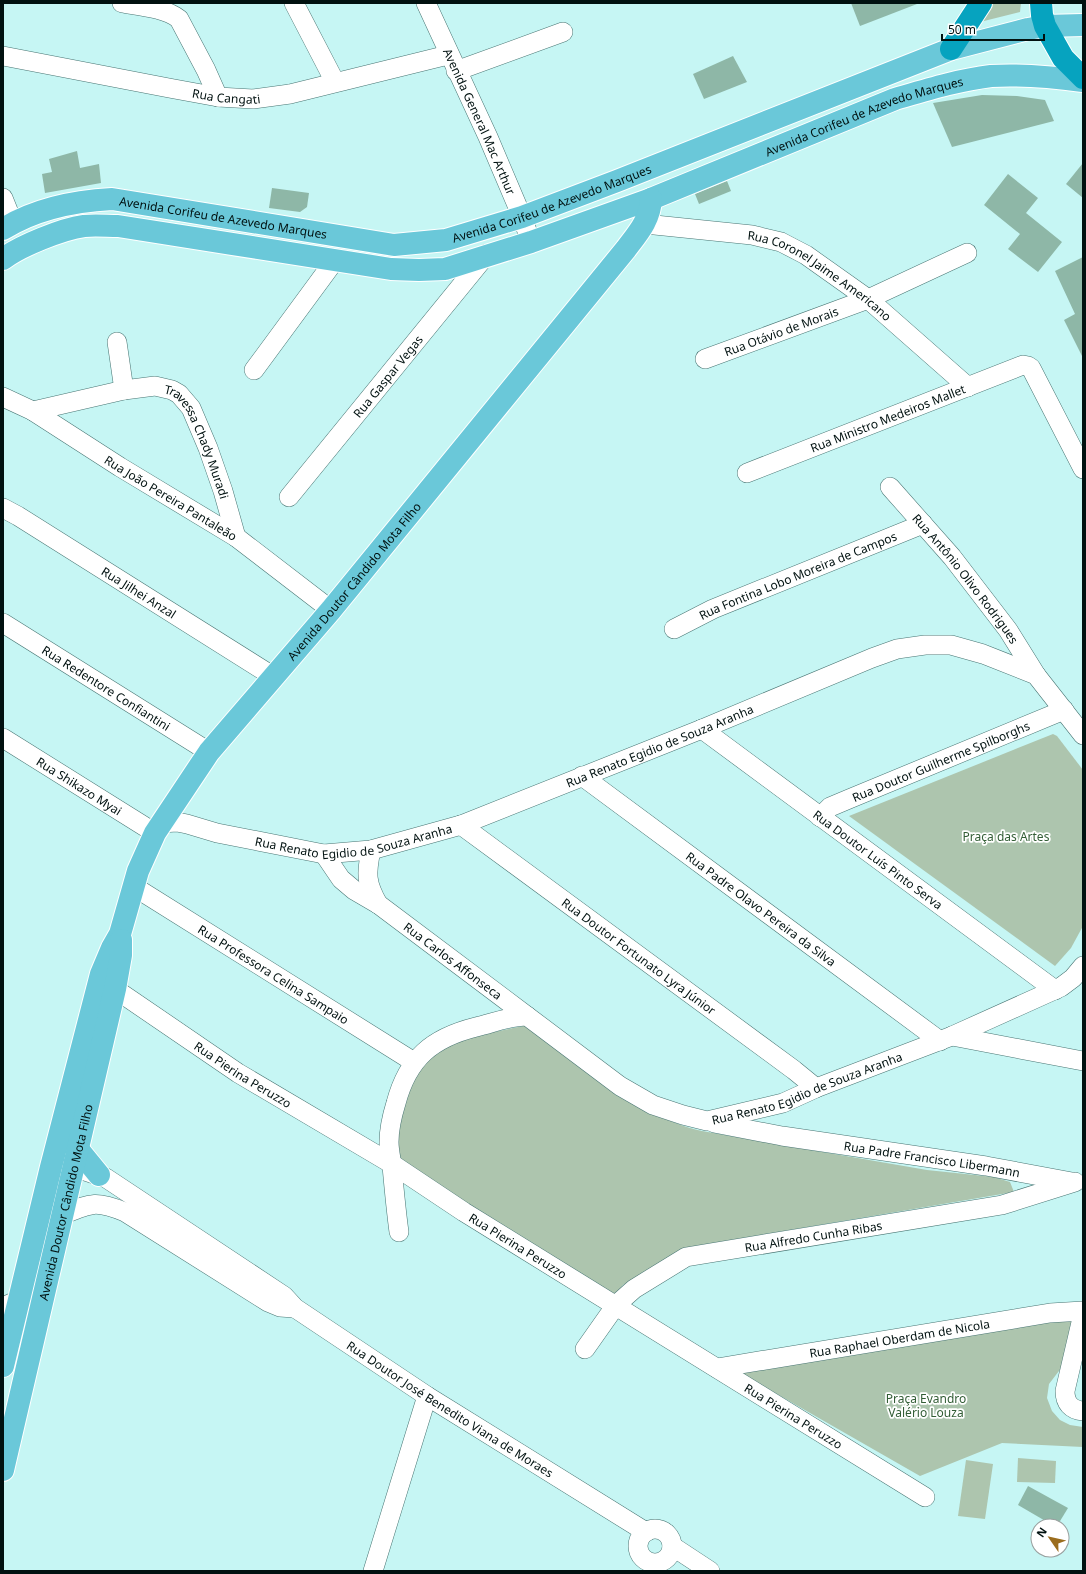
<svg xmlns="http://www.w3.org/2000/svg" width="1086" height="1574" font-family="'Noto Sans',sans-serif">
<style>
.green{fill:#adc5ae}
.building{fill:#8eb7a7}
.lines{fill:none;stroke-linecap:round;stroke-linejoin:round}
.minor-casing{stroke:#487573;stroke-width:20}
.major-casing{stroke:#fff;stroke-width:24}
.highway-casing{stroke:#fff;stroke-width:24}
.minor{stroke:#fff;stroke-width:19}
.major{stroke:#6ac8d9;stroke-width:22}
.highway{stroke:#06a3bf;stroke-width:22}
.labels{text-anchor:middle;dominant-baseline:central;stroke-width:3.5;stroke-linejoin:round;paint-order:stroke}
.street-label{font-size:12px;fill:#011110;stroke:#fff}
.park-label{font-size:12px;fill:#325d35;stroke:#fff}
</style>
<rect width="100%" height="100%" fill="#c6f6f4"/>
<g class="green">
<path d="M 990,3 L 1021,3 L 1020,12 L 980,22 Z"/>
<path d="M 1053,734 L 1057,736 L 1083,770 L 1083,926 L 1071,948 L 1055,966 L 849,816 Z"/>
<path d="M 528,1025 L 654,1113 C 670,1121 684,1127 702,1131 L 927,1170 L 994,1177 L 1010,1182 L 1014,1192 L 702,1245 L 623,1285 L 616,1295 L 402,1163 L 397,1154 L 395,1130 L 406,1090 L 429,1057 L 451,1045 L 479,1035 Z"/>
<path d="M 1076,1316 L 1062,1367 L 1049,1384 L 1047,1398 L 1052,1411 L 1060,1420 L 1070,1425 L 1083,1427 L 1083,1447 L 1002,1443 L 920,1476 L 740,1373 Z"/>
<path d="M 1018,1458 L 1056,1461 L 1055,1483 L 1017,1482 Z"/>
<path d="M 966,1460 L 993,1464 L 985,1519 L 958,1516 Z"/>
</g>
<g class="building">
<path d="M 851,3 L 917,3 L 917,4 L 860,26 Z"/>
<path d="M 733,56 L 747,82 L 704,99 L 693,74 Z"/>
<path d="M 982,95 L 1017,96 L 1045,100 L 1054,121 L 952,147 L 933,103 Z"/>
<path d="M 77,151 L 80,168 L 99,164 L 101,183 L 45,193 L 42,174 L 52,172 L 49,159 Z"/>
<path d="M 1083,163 L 1083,198 L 1066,184 Z"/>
<path d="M 1008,174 L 1038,198 L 1026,213 L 1062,242 L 1038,272 L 1008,249 L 1020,234 L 984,205 Z"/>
<path d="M 727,181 L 731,191 L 699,204 L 695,194 Z"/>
<path d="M 272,188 L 309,193 L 307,207 L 300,212 L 269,208 Z"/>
<path d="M 1083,257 L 1083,358 L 1064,320 L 1075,314 L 1055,271 Z"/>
<path d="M 1028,1486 L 1068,1508 L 1057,1526 L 1054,1526 L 1018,1505 Z"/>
</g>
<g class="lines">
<defs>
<g id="minor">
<path d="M 122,3 C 139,6 166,8 179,19 L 206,70 L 218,97"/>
<path d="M 294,3 L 335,82"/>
<path id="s1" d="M 426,3 L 488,137 L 522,217 L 531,242"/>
<path id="s2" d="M 3,56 L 169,88 L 218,97 L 253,99 L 290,94 L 448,55"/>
<path d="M 456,71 L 563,32"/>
<path d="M 3,198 L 13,223"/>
<path id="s3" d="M 645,224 L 752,235 L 781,242 L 806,255 L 868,299 L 968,387"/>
<path d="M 117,342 L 124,390"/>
<path id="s4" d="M 705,359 L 868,299 L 967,253"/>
<path d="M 254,370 L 335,260"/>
<path id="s5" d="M 3,397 L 33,411 L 120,467 L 236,537 L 331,610"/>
<path id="s6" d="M 33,411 L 124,390 L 155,386 L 172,390 L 179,394 L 191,408 L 208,448 L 223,491 L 236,537"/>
<path id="s7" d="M 747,473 L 1023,365 L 1028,366 L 1031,368 L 1083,469"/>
<path id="s8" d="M 890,487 L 952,557 L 1008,630 L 1036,675"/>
<path id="s9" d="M 289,497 L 487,254"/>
<path id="s10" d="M 3,508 L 18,516 L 274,677"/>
<path id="s11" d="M 3,623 L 209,752"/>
<path id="s12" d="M 674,629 L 713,609 L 923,524"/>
<path id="s13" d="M 702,729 L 1055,990"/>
<path id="s14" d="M 3,738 L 155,833"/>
<path id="s15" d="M 582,776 L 940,1041"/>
<path id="s16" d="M 820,817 L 830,807 L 849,799 L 1064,710"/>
<path id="s17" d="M 161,823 L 177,822 L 187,824 L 217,833 L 324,854 L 371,850 L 461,825 L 702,729 L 872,658 L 897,649 L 925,645 L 951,645 L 983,654 L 1036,675 L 1083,735"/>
<path id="s18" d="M 461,825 L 794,1070 L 816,1088"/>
<path d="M 371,850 C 366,874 366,883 378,904"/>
<path id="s19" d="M 324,854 L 341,879 L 354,890 L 378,904 L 527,1016"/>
<path id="s20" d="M 133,886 L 414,1062"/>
<path id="s21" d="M 115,989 L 238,1073 L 392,1164 L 464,1212 L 925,1497"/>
<path d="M 952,1036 L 1083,1061"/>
<path id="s22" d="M 714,1123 L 782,1136 L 986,1166 L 1072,1182"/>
<path id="s23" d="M 85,1171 L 106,1178 L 284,1296 L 295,1308 L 427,1396 L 646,1532"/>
<path d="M 62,1215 C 91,1203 95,1200 125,1212 L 268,1302 L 280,1307 L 294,1308"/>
<path id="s24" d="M 399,1232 C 396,1210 394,1188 392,1166 C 391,1158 389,1150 389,1142 C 389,1129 392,1116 396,1103 C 408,1058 432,1038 476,1027 C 493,1023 510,1016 527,1016 L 620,1086 L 653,1105 L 683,1115 L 707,1121 L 783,1103 L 816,1088 L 952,1036 L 1061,987 L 1073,978 L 1083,966"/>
<path d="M 3,1307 L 18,1300"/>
<path d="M 1083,1314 L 1065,1391 C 1065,1403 1071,1410 1083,1411"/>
<path id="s25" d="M 585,1349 L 616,1305 L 634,1289 L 686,1257 L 1002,1205 L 1075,1182"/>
<path id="s26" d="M 717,1368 L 1050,1313 L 1083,1311"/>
<circle cx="655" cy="1546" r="17"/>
<path d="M 672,1546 L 710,1571"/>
<path d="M 373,1571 L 427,1396"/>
</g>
<g id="major">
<path id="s27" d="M 3,229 C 35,209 75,201 112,199 L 394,245 L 446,240 L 522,217 L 617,181 L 951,49 L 1028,29 L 1045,26 L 1083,25"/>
<path id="s28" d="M 3,259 C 20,246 62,229 84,226 C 95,225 107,226 118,226 L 391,269 L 419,270 L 445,269 L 531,242 L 651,199 L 895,99 C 926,90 958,80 991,76 C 1022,74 1053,77 1083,81"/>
<path d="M 77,1148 L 99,1175"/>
<path id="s29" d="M 3,1366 L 51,1167 L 101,974 L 112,948 L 120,934 L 138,871 L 155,833 L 209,752 L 331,610 L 626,249 C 638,233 650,220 651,199"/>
<path id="s30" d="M 3,1470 L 115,989 L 121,955 L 121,940"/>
</g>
<g id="highway">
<path d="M 1041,3 L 1042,15 L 1045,26 L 1063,58 L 1083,78"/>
<path d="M 951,49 L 981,3"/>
</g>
</defs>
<use href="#minor" class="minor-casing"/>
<use href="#major" class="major-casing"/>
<use href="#highway" class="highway-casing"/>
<use href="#minor" class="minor"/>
<use href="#major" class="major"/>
<use href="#highway" class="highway"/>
</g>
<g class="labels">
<g class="street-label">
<text stroke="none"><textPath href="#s2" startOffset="227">Rua Cangati</textPath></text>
<text stroke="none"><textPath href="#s28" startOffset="899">Avenida Corifeu de Azevedo Marques</textPath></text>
<text stroke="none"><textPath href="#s1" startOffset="130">Avenida General Mac Arthur</textPath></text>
<text stroke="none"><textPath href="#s27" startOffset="564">Avenida Corifeu de Azevedo Marques</textPath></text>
<text stroke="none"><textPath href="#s27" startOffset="227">Avenida Corifeu de Azevedo Marques</textPath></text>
<text stroke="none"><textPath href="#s3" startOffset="187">Rua Coronel Jaime Americano</textPath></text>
<text stroke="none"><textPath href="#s4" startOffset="81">Rua Otávio de Morais</textPath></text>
<text stroke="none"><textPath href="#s9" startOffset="156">Rua Gaspar Vegas</textPath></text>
<text stroke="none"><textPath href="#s7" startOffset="151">Rua Ministro Medeiros Mallet</textPath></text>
<text stroke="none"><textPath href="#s6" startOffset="200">Travessa Chady Muradi</textPath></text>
<text stroke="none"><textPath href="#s5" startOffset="196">Rua João Pereira Pantaleão</textPath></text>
<text stroke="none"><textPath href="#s12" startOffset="135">Rua Fontina Lobo Moreira de Campos</textPath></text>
<text stroke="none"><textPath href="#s8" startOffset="119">Rua Antônio Olivo Rodrigues</textPath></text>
<text stroke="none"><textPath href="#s29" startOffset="877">Avenida Doutor Cândido Mota Filho</textPath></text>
<text stroke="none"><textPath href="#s10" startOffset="160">Rua Jilhei Anzal</textPath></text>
<text stroke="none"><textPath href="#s11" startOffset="122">Rua Redentore Confiantini</textPath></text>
<text stroke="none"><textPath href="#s17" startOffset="521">Rua Renato Egidio de Souza Aranha</textPath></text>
<text stroke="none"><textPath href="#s16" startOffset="134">Rua Doutor Guilherme Spilborghs</textPath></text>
<text stroke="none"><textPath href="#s14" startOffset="90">Rua Shikazo Myai</textPath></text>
<text stroke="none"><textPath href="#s17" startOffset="197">Rua Renato Egidio de Souza Aranha</textPath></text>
<text stroke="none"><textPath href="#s13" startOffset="219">Rua Doutor Luís Pinto Serva</textPath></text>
<text stroke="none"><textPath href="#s15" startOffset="223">Rua Padre Olavo Pereira da Silva</textPath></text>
<text stroke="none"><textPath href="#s18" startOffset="221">Rua Doutor Fortunato Lyra Júnior</textPath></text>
<text stroke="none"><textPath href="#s19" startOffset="169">Rua Carlos Affonseca</textPath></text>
<text stroke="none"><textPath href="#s20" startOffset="166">Rua Professora Celina Sampaio</textPath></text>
<text stroke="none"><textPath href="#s21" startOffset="154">Rua Pierina Peruzzo</textPath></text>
<text stroke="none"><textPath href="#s24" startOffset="616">Rua Renato Egidio de Souza Aranha</textPath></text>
<text stroke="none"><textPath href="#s22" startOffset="221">Rua Padre Francisco Libermann</textPath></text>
<text stroke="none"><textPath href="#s30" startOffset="275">Avenida Doutor Cândido Mota Filho</textPath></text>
<text stroke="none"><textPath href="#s25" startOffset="268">Rua Alfredo Cunha Ribas</textPath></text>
<text stroke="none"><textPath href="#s21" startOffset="478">Rua Pierina Peruzzo</textPath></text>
<text stroke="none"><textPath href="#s26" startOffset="185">Rua Raphael Oberdam de Nicola</textPath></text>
<text stroke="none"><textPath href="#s23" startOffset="437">Rua Doutor José Benedito Viana de Moraes</textPath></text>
<text stroke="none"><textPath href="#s21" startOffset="802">Rua Pierina Peruzzo</textPath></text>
</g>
<g class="park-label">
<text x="1006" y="836">Praça das Artes</text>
<text x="926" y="1398">Praça Evandro<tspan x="926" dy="14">Valério Louza</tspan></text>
</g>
</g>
<rect width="1086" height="1574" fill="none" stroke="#011110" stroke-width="8"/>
<g transform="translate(1050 1538) rotate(304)"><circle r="19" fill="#ffffff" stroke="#99a09f"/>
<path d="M0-3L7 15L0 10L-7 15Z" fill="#9b6d1e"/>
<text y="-6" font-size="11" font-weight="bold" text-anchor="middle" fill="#011110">N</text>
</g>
<path d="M942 34v6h102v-6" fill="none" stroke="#011110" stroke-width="2"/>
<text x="948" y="34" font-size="12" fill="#011110" stroke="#ffffff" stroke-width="3" paint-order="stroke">50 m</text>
</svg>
